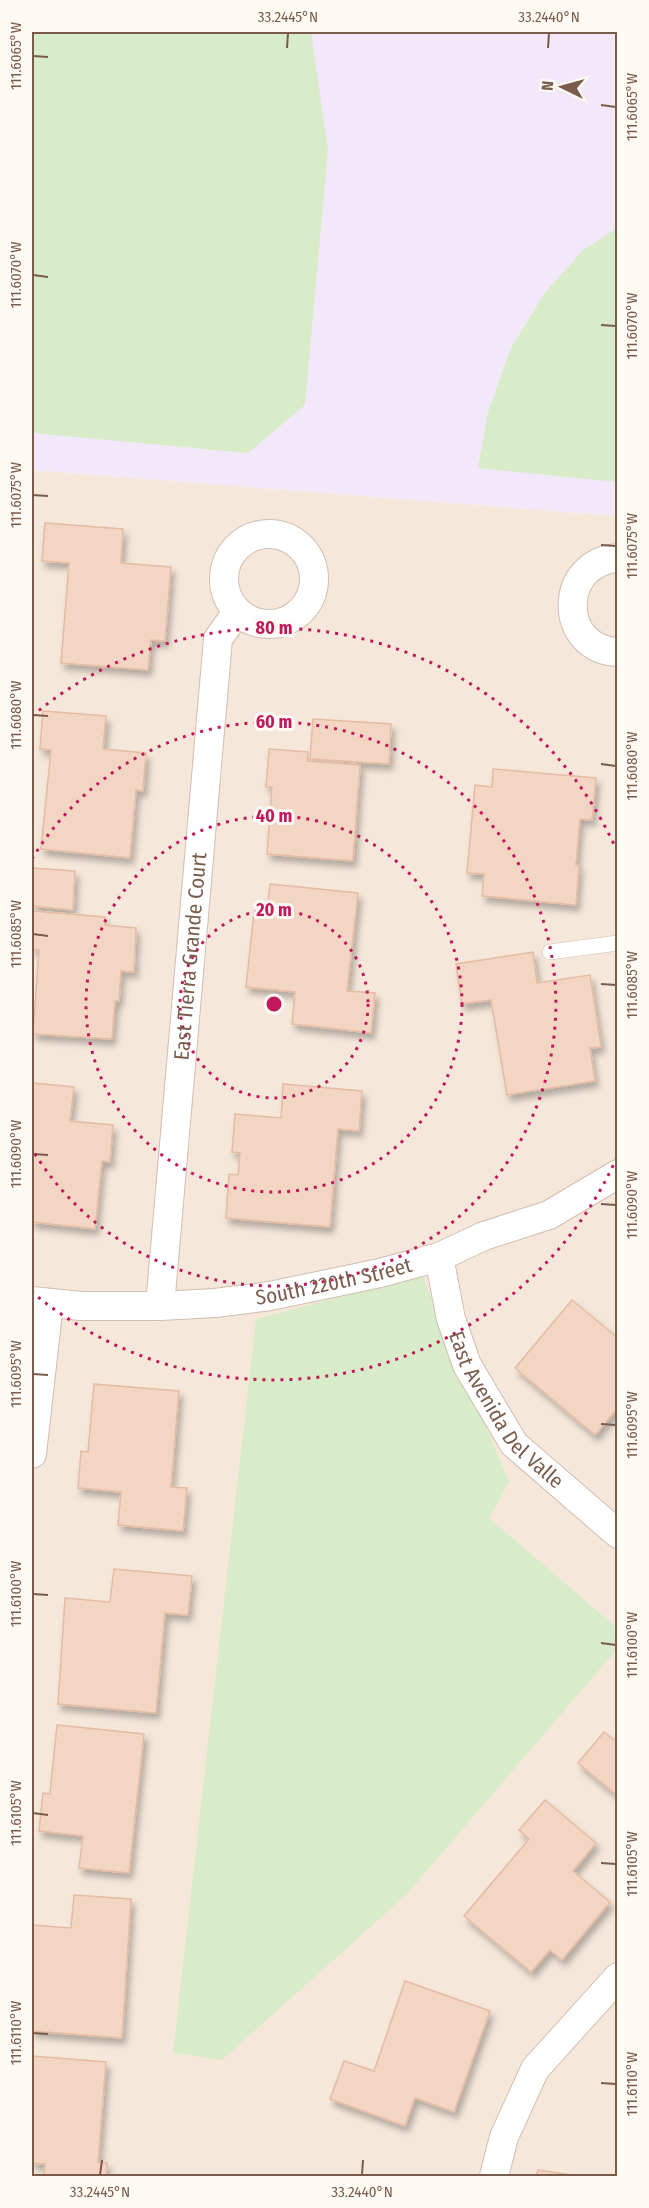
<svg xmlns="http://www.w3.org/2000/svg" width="649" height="2208" font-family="'Fira Sans Condensed',sans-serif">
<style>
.residential{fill:#f5e8da}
.education{fill:#f3e8fa}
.green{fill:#d8ecc9}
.building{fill:#f3d5c3;stroke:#e6bba3;stroke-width:1.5;filter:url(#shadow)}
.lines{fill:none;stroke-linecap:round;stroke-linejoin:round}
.lane-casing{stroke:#d1beb0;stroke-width:16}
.street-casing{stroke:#d1beb0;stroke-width:30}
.lane{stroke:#fff;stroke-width:15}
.street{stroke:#fff;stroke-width:28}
.ticks{fill:none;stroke:#7a5c4d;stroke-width:2}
.ring{fill:none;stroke:#c2185b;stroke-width:3;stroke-dasharray:3 6}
.labels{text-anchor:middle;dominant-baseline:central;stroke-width:6;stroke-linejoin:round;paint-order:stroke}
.street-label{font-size:21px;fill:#7a5c4d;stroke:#fffaf3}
.centre{fill:#c2185b;stroke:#fffaf3;stroke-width:3}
.ring-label{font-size:18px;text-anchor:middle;font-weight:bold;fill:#c2185b;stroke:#fffaf3;stroke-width:6;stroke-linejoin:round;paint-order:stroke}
.neatline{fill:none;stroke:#7a5c4d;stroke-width:2}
.ticks-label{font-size:15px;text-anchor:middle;fill:#7a5c4d}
</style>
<defs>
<filter id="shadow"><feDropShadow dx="3.5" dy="6" stdDeviation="3" flood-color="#0004"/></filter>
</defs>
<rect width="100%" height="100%" fill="#fdf6ec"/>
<path class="residential" d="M 32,470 L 617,516 L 617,2176 L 32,2176 Z"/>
<path class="education" d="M 32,32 L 617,32 L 617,516 L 32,470 Z"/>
<g class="green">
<path d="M 32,32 L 311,32 L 328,150 L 305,405 L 248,453 L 32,433 Z"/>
<path d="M 617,228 L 617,482 L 478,468 L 488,412 L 511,348 L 544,294 L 582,251 Z"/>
<path d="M 422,1275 L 509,1482 L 489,1518 L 617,1628 L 617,1649 L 406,1895 L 222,2060 L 173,2053 L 256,1319 Z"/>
</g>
<g class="building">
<path d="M 45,523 L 123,529 L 121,563 L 171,567 L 165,641 L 151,640 L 148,670 L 61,663 L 69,563 L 42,561 Z"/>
<path d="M 43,711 L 106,716 L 103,749 L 146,753 L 143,791 L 136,790 L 130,858 L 41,849 L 51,750 L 40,749 Z"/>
<path d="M 313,719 L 391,724 L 389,764 L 310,759 Z"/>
<path d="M 269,749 L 308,752 L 307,761 L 360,765 L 353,861 L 267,854 L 272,787 L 266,787 Z"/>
<path d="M 493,769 L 596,778 L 592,820 L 580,819 L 576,865 L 579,865 L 576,905 L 482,896 L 484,874 L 467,873 L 475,785 L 492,787 Z"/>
<path d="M 32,868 L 75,871 L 73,910 L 32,906 Z"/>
<path d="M 270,884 L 358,893 L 347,991 L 375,993 L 371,1033 L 292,1024 L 295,992 L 246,987 L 254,912 L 267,914 Z"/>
<path d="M 33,911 L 105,917 L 105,925 L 136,928 L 134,972 L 121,971 L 119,1001 L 115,1001 L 112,1039 L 33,1034 L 39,950 L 32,949 Z"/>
<path d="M 533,952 L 537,983 L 590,975 L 601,1047 L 590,1048 L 595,1081 L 507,1095 L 491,1000 L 462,1004 L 456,964 Z"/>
<path d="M 32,1083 L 74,1087 L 70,1121 L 113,1125 L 110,1162 L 102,1161 L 95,1229 L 32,1222 Z"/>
<path d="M 283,1084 L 362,1091 L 359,1131 L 338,1129 L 330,1227 L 226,1218 L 229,1174 L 238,1175 L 240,1153 L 232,1152 L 235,1114 L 281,1118 Z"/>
<path d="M 572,1300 L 618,1338 L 618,1408 L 595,1435 L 515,1368 Z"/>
<path d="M 94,1384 L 179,1391 L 171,1487 L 187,1488 L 183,1531 L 118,1525 L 121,1492 L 78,1488 L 81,1451 L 88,1452 Z"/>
<path d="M 114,1569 L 192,1576 L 188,1615 L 165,1613 L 156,1713 L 58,1704 L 65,1598 L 110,1602 Z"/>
<path d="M 57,1725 L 144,1734 L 129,1873 L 79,1868 L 83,1836 L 39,1831 L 43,1793 L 50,1794 Z"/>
<path d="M 604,1732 L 618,1743 L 618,1796 L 578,1763 Z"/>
<path d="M 545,1800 L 596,1843 L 573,1871 L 610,1902 L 562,1960 L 550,1950 L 531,1972 L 464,1916 L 529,1839 L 519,1830 Z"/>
<path d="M 74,1895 L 131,1899 L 122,2038 L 32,2031 L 32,1925 L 71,1928 Z"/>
<path d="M 405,1981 L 490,2011 L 454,2112 L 415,2098 L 405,2126 L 330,2099 L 344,2061 L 374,2071 Z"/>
<path d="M 32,2056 L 106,2062 L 98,2162 L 107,2163 L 106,2176 L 44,2176 L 45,2164 L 32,2163 Z"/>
<path d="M 538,2170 L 579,2176 L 536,2176 Z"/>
</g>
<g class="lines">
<defs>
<path id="lane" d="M 550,952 L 618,943"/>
<g id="street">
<circle cx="269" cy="579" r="45"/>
<path d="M 618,558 C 557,562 558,650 618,652"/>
<path id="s1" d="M 439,1257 L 451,1319 L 467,1365 L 514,1444 L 618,1534"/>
<path id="s2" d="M 32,1301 L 81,1306 L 160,1306 L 215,1303 L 270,1296 L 380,1273 L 439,1257 L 484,1236 L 549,1215 L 618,1174"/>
<path id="s3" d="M 160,1306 L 218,639 L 237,612"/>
<path d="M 32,1454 L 49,1303"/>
<path d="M 494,2176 L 504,2137 L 535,2069 L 618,1977"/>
</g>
</defs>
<use href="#lane" class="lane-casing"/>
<use href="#street" class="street-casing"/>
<use href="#lane" class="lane"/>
<use href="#street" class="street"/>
</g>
<path class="ticks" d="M 287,48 L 288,33M 548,48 L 549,33M 33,56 L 48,57M 601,105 L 616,107M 33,275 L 48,277M 601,325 L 616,326M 33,495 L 48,496M 601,545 L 616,546M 33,715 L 48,716M 601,764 L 616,766M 33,934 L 48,936M 601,984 L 616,985M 33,1154 L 48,1155M 601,1204 L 616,1205M 33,1374 L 48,1375M 601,1424 L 616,1425M 33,1594 L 48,1595M 601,1643 L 616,1645M 33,1813 L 48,1815M 601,1863 L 616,1864M 33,2033 L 48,2034M 601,2083 L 616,2084M 100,2175 L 102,2160M 362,2175 L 363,2160"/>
<g class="ring">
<circle cx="274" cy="1004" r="94"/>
<circle cx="274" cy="1004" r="188"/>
<path d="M32 859A282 282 0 1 1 32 1149"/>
<path d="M617 1157A376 376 0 0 1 32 1292M32 716A376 376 0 0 1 617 851"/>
</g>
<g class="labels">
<g class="street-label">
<text stroke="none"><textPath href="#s3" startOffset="351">East Tierra Grande Court</textPath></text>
<text stroke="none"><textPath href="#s2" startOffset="304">South 220th Street</textPath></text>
<text stroke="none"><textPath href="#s1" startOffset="171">East Avenida Del Valle</textPath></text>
</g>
</g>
<circle cx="274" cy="1004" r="9" class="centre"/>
<g class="ring-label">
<text x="274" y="634">80 m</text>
<text x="274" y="728">60 m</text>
<text x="274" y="822">40 m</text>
<text x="274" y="916">20 m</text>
</g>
<rect width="649" height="2208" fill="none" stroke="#fffaf3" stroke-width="66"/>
<g transform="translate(562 87) rotate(275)" stroke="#fffaf3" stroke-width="4.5" paint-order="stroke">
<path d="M0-4.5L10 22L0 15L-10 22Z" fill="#7a5c4d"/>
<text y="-9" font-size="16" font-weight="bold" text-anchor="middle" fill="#7a5c4d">N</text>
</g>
<rect x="33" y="33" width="583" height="2142" class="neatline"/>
<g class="ticks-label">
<text x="288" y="22">33.2445°N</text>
<text x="549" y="22">33.2440°N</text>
<text transform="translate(16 56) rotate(-90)" y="5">111.6065°W</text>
<text transform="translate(632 107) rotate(-90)" y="5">111.6065°W</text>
<text transform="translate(16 275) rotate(-90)" y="5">111.6070°W</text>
<text transform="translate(632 326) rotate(-90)" y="5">111.6070°W</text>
<text transform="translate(16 495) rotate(-90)" y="5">111.6075°W</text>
<text transform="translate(632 546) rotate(-90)" y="5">111.6075°W</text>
<text transform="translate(16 715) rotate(-90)" y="5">111.6080°W</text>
<text transform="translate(632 766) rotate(-90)" y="5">111.6080°W</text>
<text transform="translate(16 934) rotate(-90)" y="5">111.6085°W</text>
<text transform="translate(632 985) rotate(-90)" y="5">111.6085°W</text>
<text transform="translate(16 1154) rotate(-90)" y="5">111.6090°W</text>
<text transform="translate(632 1205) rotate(-90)" y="5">111.6090°W</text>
<text transform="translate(16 1374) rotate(-90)" y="5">111.6095°W</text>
<text transform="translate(632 1425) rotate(-90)" y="5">111.6095°W</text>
<text transform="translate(16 1594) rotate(-90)" y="5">111.6100°W</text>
<text transform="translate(632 1645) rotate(-90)" y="5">111.6100°W</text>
<text transform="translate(16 1813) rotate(-90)" y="5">111.6105°W</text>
<text transform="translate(632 1864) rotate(-90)" y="5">111.6105°W</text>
<text transform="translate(16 2033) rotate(-90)" y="5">111.6110°W</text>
<text transform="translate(632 2084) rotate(-90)" y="5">111.6110°W</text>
<text x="100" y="2197">33.2445°N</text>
<text x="362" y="2197">33.2440°N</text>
</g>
</svg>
